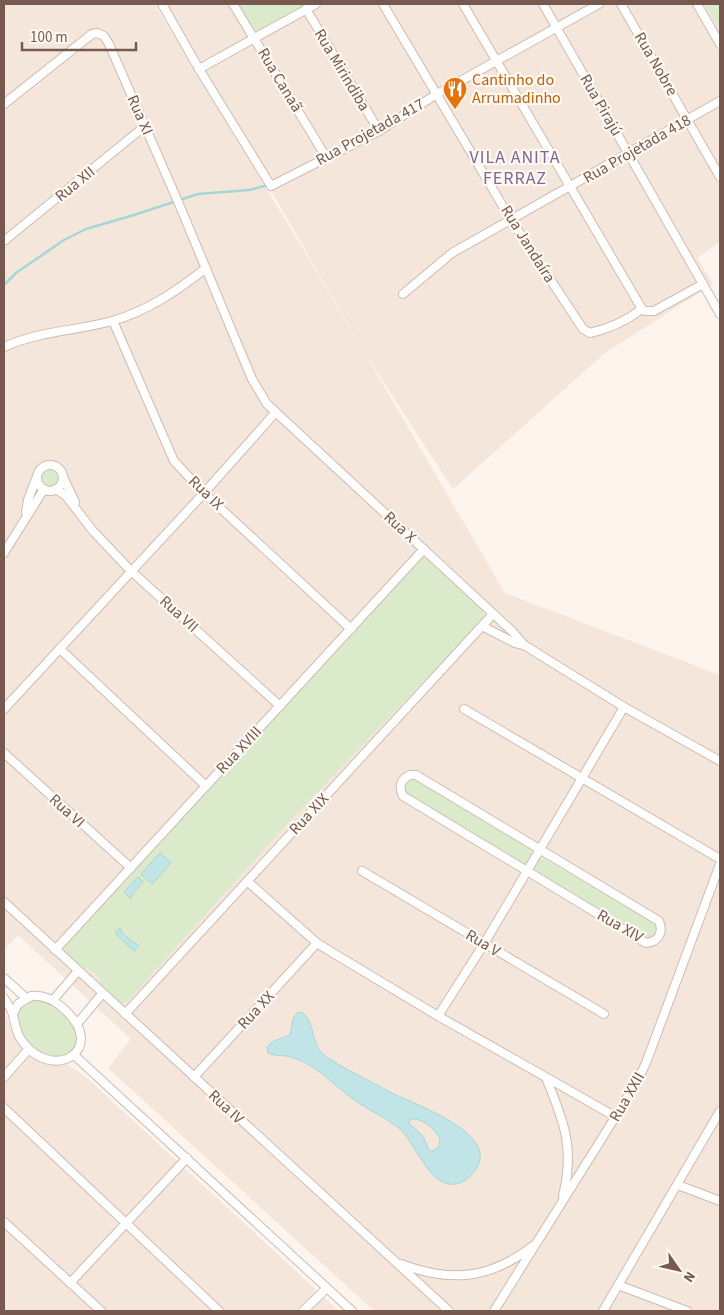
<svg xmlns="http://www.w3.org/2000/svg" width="724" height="1315" font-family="'Source Sans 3',sans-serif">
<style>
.residential{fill:#f4e6db}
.green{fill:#dbeaca}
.water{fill:#c1e5e6;stroke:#a7d6d7;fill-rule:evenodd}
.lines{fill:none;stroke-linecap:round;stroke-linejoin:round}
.stream{stroke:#a7d6d7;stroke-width:2.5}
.street-casing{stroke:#cfbbb1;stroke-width:10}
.street{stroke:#fff;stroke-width:8}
.labels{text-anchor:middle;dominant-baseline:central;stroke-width:4.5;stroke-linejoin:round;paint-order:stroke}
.street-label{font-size:16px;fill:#78594f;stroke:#fef9f3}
.food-label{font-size:16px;fill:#c56008;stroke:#fef9f3;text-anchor:start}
.neighbourhood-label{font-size:18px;letter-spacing:1px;fill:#7f6793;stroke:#fef9f3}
</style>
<rect width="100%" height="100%" fill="#fcf4ed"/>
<g class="residential">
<path d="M 4,4 L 155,4 L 195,72 L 317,272 L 505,593 L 720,675 L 720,1311 L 374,1311 L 108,1068 L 131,1039 L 18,935 L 4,950 Z"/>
<path d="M 158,4 L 720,4 L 720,242 L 697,258 L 713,284 L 605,353 L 453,489 L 366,355 L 273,194 L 197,72 Z"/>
<path d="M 4,1010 L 16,1042 L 34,1058 L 48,1063 L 68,1065 L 86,1077 L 339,1311 L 4,1311 Z"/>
</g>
<g class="green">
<path d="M 238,4 L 309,4 L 260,31 L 253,29 Z"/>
<path d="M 705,4 L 720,4 L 720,29 Z"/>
<circle cx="50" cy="478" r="10"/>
<path d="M 423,557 L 428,559 L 482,610 L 484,615 L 482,620 L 285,826 L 126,1003 L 119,1003 L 102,989 L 100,981 L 96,973 L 88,969 L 80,967 L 62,951 L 63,945 L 420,558 Z"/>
<path d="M 413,779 L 416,779 L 529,848 L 531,855 L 524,865 L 407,795 L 405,787 L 408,782 Z"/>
<path d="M 542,858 L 655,923 L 657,928 L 655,936 L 646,939 L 533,873 C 533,867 537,860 542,858 Z"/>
<path d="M 32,1000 C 45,999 57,1006 65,1016 C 108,1066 20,1073 17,1015 L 21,1007 Z"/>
</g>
<g class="water">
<path d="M 160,853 L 171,863 L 152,884 L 141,874 Z"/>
<path d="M 138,877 L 143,882 L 132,894 L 131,899 L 124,892 Z"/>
<path d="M 120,928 L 122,930 L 121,932 L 135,944 L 136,943 L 139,946 L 134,951 L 115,933 Z"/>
<path d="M 302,1012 C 316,1023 310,1044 324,1055 C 342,1068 370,1081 390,1092 C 411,1103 491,1130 479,1163 C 476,1171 470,1178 462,1182 C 433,1196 416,1144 401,1130 C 387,1118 370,1111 356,1101 C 335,1087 318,1066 294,1058 C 285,1054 276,1057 268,1053 L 267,1047 L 272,1042 L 290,1035 L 293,1019 L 297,1013 ZM 411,1119 C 423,1118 435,1129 440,1139 L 439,1147 L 432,1151 L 429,1150 L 423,1136 L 409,1123 Z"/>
</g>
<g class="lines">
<path class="stream" d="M 4,285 L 16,273 L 64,240 L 86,229 L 134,215 L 198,194 L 249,190 L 265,186"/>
<defs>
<g id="street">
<path d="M 162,4 L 199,69 L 271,186 L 379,131 L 437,94 L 599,4"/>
<path d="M 233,4 L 326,157"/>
<path d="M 383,4 L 511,220 L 583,329 L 590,333 C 608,329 626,321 642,309"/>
<path d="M 463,4 L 642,309 L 645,311 L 654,311 L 703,284"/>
<path d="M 543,4 L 720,314"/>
<path d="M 621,4 L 720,177"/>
<path d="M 697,4 L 720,44"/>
<path d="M 306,9 L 379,131"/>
<path d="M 199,69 L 316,4"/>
<path d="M 4,104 L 92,34 L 97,33 L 104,36 L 109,44 L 179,204 L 252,379 L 267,404 L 513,632 L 524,645 L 624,707 L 720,761"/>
<path d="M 4,241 L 145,126"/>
<path d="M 403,294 L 452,253 L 720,101"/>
<path d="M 113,321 L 174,461 L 204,493 L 351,629"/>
<path d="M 4,347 C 39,331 76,331 112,321 C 148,311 178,290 206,268"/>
<circle cx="50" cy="478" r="13"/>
<path d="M 63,477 L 75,502"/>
<path d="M 56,489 L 66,496 L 93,531 L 131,571 L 280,706"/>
<path d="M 26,512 L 28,500 L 37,476"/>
<path d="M 4,553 L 44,489"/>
<path d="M 482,626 L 515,643 L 524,645"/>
<path d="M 60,649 L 206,786"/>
<path d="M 4,709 L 204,493 L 275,413"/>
<path d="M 464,709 L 720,859"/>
<path d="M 4,753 L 131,868"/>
<path d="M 410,775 L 416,775 L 659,921 C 664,933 658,942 646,943 L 403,796 C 398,786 401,779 410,775 Z"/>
<path d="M 362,871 L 604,1014"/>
<path d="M 247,881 L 317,943 L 333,953 L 438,1016 L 616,1117"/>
<path d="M 4,902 L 449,1311"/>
<path d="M 55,950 L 424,549"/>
<path d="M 4,978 L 26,998"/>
<path d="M 4,998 C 7,1003 12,1010 13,1015 C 15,1024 16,1033 22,1041 C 53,1084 110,1049 63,1008 C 54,1000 43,995 31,996 L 18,1004 L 13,1014"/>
<path d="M 53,1000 L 78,971"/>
<path d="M 125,1014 L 493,614"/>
<path d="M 438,1016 L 484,944 L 624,707"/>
<path d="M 77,1024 L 102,994"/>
<path d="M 74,1055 L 352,1311"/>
<path d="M 4,1077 L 29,1049"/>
<path d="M 194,1077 L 317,943"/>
<path d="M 546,1078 C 564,1121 575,1149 563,1196"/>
<path d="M 4,1108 L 219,1311"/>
<path d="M 678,1185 L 720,1201"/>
<path d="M 4,1222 L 101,1311"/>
<path d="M 401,1264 C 451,1283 490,1279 533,1246"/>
<path d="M 70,1283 L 187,1158"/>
<path d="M 618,1285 L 687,1311"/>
<path d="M 303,1311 L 327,1288"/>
<path d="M 494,1311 L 634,1087 L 646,1063 L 720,864"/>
<path d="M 603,1311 L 720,1111"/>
</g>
</defs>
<use href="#street" class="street-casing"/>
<use href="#street" class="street"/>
</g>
<defs>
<symbol id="restaurant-pin" viewBox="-11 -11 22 30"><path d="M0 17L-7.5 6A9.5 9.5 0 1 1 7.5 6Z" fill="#e8710a" stroke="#fef9f3"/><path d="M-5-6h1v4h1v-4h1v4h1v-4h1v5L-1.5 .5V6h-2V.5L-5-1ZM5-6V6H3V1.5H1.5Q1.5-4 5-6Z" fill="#fff"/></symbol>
</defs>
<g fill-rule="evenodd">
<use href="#restaurant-pin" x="441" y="75" width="28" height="38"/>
</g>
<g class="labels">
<g class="street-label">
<text transform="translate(656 64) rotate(60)">Rua Nobre</text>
<text transform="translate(342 70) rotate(59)">Rua Mirindiba</text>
<text transform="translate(280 80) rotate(59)">Rua Canaã</text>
<text transform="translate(601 105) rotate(60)">Rua Pirajú</text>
<text transform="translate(140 115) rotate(66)">Rua XI</text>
<text transform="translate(370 132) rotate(-29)">Rua Projetada 417</text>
<text transform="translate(637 149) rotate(-30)">Rua Projetada 418</text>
<text transform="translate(75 184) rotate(-39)">Rua XII</text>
<text transform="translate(528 244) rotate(58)">Rua Jandaíra</text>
<text transform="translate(206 493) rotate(44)">Rua IX</text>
<text transform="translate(400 527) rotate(43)">Rua X</text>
<text transform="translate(179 614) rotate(42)">Rua VII</text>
<text transform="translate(239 750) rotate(-47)">Rua XVIII</text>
<text transform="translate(67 811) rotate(42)">Rua VI</text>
<text transform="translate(309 814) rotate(-47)">Rua XIX</text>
<text transform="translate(620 926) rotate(30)">Rua XIV</text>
<text transform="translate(483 943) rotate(31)">Rua V</text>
<text transform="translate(256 1010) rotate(-47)">Rua XX</text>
<text transform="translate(627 1097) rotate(-60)">Rua XXII</text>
<text transform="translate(226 1107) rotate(43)">Rua IV</text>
</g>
<g class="food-label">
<text x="472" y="80">Cantinho do<tspan x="472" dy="18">Arrumadinho</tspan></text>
</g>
<g class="neighbourhood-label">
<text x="515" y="157">VILA ANITA<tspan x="515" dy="21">FERRAZ</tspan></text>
</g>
</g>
<rect width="724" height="1315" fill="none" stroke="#78594f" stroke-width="10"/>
<g transform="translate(679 1270) rotate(124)" stroke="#fef9f3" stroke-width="4" paint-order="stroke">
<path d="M0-4L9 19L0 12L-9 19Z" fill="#78594f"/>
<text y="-8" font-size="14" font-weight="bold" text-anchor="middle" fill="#78594f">N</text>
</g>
<path d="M22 42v8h114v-8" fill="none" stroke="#78594f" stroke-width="2.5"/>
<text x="30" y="42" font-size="15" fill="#78594f" stroke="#fef9f3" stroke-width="4" paint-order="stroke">100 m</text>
</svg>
